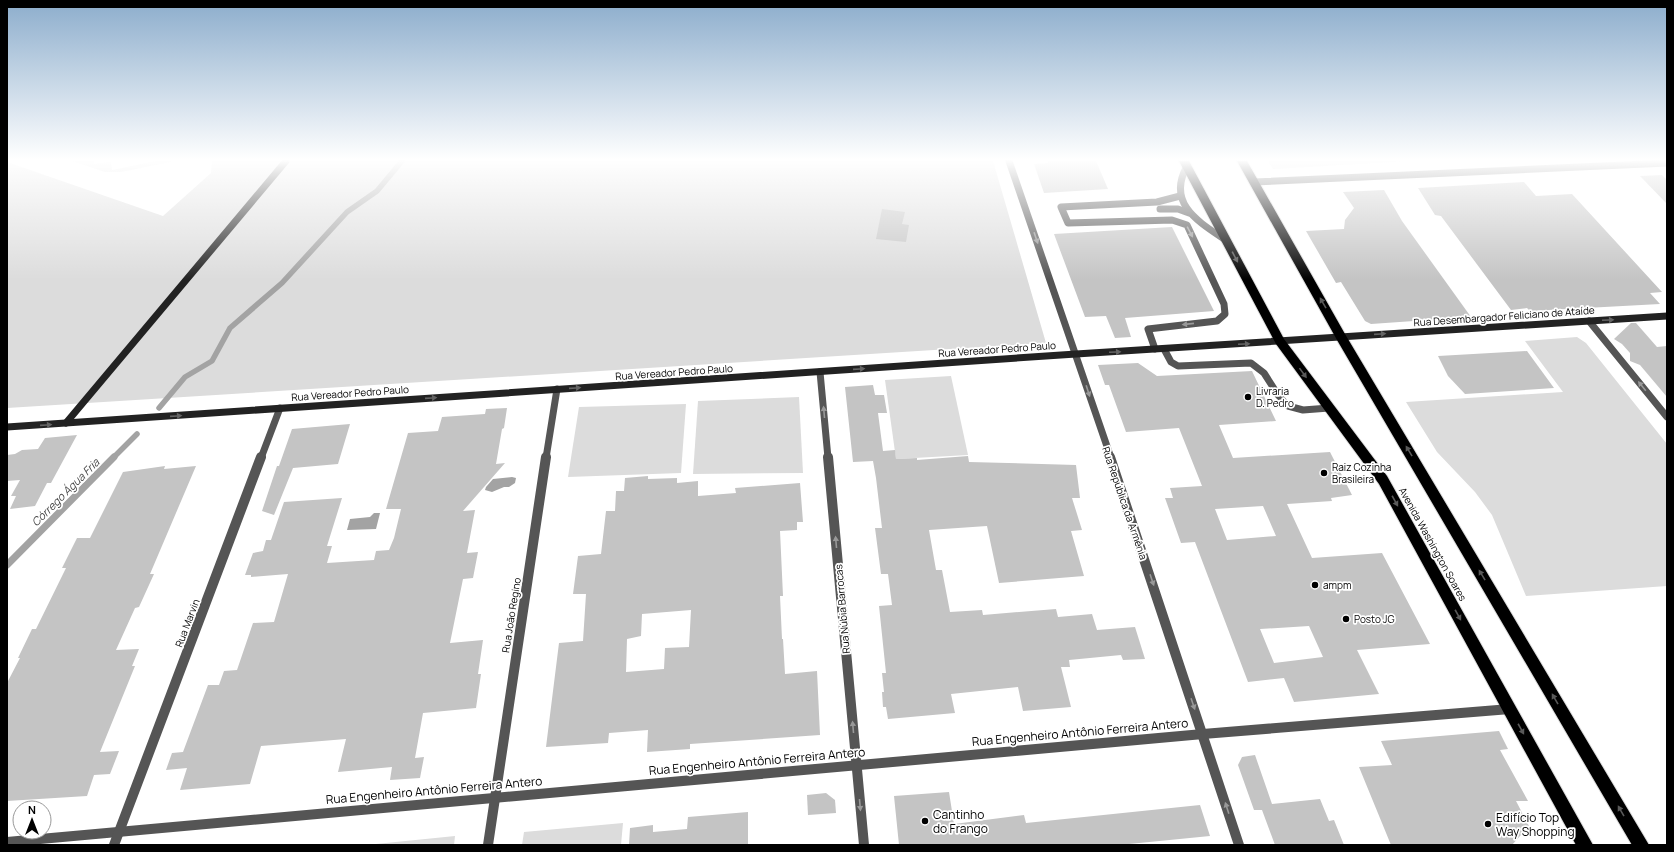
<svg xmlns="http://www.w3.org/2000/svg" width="1674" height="852" font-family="Manrope,sans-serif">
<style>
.green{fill:#dcdcdc}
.water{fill:#a3a3a3}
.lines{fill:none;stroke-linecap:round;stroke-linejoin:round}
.stream-far1{stroke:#a3a3a3;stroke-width:5.5}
.stream{stroke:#a3a3a3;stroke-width:7}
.building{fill:#c4c4c4;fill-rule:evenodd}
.highway-casing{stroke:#dbdbdb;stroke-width:2}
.lane{stroke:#555;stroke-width:7}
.street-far1{stroke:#555;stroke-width:7}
.street{stroke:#555;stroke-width:10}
.secondary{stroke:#222;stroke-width:7}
.highway{fill:#000;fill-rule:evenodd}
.oneway{fill:#999}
.oneway2{fill:#595959}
.oneway3{fill:#646464}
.poi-dot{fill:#000;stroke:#fff;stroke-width:1.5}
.labels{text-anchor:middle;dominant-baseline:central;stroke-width:3.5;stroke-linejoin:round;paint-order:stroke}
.street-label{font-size:10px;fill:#000;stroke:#fff}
.poi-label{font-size:10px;fill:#000;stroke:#fff;text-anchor:start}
.water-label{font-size:11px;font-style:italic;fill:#444;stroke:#fff}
.near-street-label{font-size:12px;fill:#000;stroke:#fff}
.near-poi-label{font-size:12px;fill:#000;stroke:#fff;text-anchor:start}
</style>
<rect width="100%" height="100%" fill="#fff"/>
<g class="green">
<path d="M 72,161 L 94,161 L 94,164 L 111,162 L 112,170 L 156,161 L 175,161 L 121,172 L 105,172 Z"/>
<path d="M 212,161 L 993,161 L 1046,343 L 7,408 L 7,162 L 163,216 L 211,173 Z"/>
<path d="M 1268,161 L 1410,161 L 1273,169 Z"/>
<path d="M 1577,337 L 1586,343 L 1667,444 L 1667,586 L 1526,596 L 1492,515 L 1475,492 L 1437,452 L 1406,402 L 1563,392 L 1525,341 Z"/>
<path d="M 951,376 L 968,455 L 896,459 L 885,380 Z"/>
<path d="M 799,397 L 803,473 L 693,474 L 698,401 Z"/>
<path d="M 686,404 L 681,473 L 568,477 L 579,407 Z"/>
<path d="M 623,823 L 621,845 L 522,845 L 524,832 Z"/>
<path d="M 455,836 L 454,845 L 366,845 Z"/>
</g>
<g class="water">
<path d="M 512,477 L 516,478 L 515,483 L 509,487 L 504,487 L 492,492 L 485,490 L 486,487 L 493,479 Z"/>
<path d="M 374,513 L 380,513 L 376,529 L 347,530 L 350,519 L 370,517 Z"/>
</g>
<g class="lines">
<g class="stream-far1">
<path d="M 159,408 L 185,377 L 212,361 L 230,328 L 282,283 L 347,212 L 377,191 L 402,161"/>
<path d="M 113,458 L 137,434"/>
</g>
<path class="stream" d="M 7,565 L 114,457"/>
</g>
<g class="building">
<path d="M 1048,161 L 1096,161 L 1108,189 L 1044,193 L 1034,164 L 1048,163 Z"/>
<path d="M 1662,175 L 1667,180 L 1667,204 L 1640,176 Z"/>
<path d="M 1524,182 L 1536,196 L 1572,194 L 1662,292 L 1650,293 L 1660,304 L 1530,311 L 1527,308 L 1511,310 L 1441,216 L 1435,215 L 1418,188 Z"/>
<path d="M 1384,190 L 1402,221 L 1471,317 L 1371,324 L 1365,321 L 1341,282 L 1336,283 L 1306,231 L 1344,229 L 1345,220 L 1354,208 L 1343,192 Z"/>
<path d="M 882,209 L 905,212 L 902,224 L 909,225 L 906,242 L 876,239 Z"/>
<path d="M 1172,227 L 1214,311 L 1125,318 L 1131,337 L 1115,338 L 1106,316 L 1085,317 L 1054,234 Z"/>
<path d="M 1631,323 L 1636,323 L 1657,347 L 1667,346 L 1667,397 L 1640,365 L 1630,361 L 1630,353 L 1622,344 L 1614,339 Z"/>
<path d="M 1527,351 L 1554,388 L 1465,394 L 1448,376 L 1438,356 Z"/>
<path d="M 1138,363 L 1157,376 L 1252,371 L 1276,421 L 1219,425 L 1233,458 L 1330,452 L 1352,495 L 1331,498 L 1332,501 L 1287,504 L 1312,558 L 1382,553 L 1430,644 L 1357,650 L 1379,694 L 1294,702 L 1284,678 L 1248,682 L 1195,542 L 1181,543 L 1165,498 L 1173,498 L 1170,488 L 1202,486 L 1179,428 L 1126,432 L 1109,385 L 1105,385 L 1098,365 ZM 1263,506 L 1276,536 L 1227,540 L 1215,509 ZM 1309,626 L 1323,657 L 1274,663 L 1260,629 Z"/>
<path d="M 873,385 L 875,395 L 884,395 L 887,413 L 878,413 L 883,451 L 895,450 L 896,459 L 917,458 L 917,460 L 968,456 L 969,462 L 1076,465 L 1080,498 L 1072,498 L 1082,530 L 1071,531 L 1084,576 L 999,583 L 987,526 L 929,530 L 936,570 L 942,570 L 950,612 L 982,610 L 983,615 L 1056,609 L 1058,617 L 1092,614 L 1097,630 L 1135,627 L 1145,659 L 1123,660 L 1121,655 L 1069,660 L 1070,667 L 1061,667 L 1071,707 L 1023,711 L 1018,687 L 951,694 L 955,713 L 888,719 L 886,707 L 883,707 L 882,692 L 884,692 L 882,673 L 886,673 L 879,606 L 892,605 L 888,574 L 881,574 L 875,528 L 882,528 L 876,478 L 873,461 L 853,462 L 845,387 Z"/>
<path d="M 507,408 L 504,428 L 502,429 L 496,464 L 505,463 L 463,511 L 475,510 L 467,553 L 478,552 L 473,578 L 463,579 L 450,643 L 483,640 L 478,674 L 481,674 L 476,708 L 423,713 L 415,758 L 424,757 L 420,778 L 390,780 L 392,767 L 338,772 L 346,739 L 261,746 L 250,784 L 180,790 L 187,768 L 166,770 L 172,753 L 183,752 L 208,685 L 219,685 L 224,671 L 237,670 L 253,623 L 274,622 L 288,574 L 251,577 L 251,575 L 245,575 L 253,553 L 263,551 L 266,540 L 271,540 L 284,502 L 342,498 L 327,546 L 332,546 L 327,563 L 374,560 L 376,551 L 389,550 L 394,538 L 401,509 L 386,509 L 408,433 L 438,431 L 442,417 L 485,414 L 486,409 Z"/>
<path d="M 350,424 L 338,464 L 293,468 L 274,515 L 262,511 L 277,466 L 279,466 L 292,429 Z"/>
<path d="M 77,435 L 51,483 L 47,483 L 35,506 L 10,509 L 16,496 L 11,496 L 20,480 L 7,481 L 7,455 L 15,454 L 22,450 L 38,449 L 45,438 Z"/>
<path d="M 165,466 L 164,469 L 196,466 L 150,574 L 154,574 L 139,607 L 135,608 L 116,650 L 139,649 L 132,666 L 135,666 L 100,752 L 119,751 L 110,774 L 94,775 L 87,796 L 7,801 L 7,683 L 20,658 L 18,658 L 32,629 L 36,629 L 66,568 L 62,568 L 77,538 L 90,538 L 123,472 Z"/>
<path d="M 648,476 L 648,479 L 677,478 L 677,483 L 698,481 L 698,496 L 736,493 L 735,488 L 800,483 L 803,522 L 797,522 L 797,530 L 780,531 L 783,596 L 780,596 L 782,639 L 783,639 L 785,674 L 817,671 L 820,735 L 690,744 L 690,749 L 647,752 L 648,730 L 609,733 L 608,743 L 546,747 L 559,643 L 583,641 L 586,594 L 573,594 L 578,556 L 601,554 L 606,511 L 615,511 L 616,491 L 624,491 L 625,478 ZM 691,610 L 689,647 L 665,648 L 664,669 L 626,672 L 627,639 L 641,636 L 642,614 Z"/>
<path d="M 1499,731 L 1508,749 L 1500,750 L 1528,801 L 1516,801 L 1529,826 L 1512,845 L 1391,845 L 1359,767 L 1392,765 L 1381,741 Z"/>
<path d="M 1255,755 L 1272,804 L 1320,799 L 1329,821 L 1334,820 L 1344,845 L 1275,845 L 1262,810 L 1254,810 L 1238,765 L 1242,757 Z"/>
<path d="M 949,792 L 954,824 L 1024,815 L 1026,823 L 1200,805 L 1210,836 L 1119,845 L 899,845 L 894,796 Z"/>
<path d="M 826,793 L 835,800 L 836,813 L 808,815 L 807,795 Z"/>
<path d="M 748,812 L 748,845 L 629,845 L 630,828 L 653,825 L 653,832 L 687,829 L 688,817 Z"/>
</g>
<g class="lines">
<defs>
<g id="highway">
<path d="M 1179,161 L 1189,161 L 1284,339 L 1387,476 L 1593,845 L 1576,845 L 1379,484 L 1276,344 Z"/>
<path d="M 1237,161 L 1247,161 L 1345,334 L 1649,845 L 1632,845 L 1337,340 Z"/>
</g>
</defs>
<use href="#highway" class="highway-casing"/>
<g class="lane">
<path d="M 1187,166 C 1166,204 1199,222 1227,241"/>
<path d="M 1160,209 L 1178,209 L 1189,213"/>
<path d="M 1155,349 L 1148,329 L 1217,321 L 1225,314 L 1224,304 L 1187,225 L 1172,220 L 1068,223 L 1061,207 L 1157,202 L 1180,196"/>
<path d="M 1164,349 L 1171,362 L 1178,366 L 1251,363 L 1264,373 L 1278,395 L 1288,406 L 1303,410 L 1329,408"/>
</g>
<g class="street-far1">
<path d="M 1009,161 L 1111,458"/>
<path d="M 1254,182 L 1667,163"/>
<path d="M 1589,321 L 1667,417"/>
<path d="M 820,372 L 828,458"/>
<path d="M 261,458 L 280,408"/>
<path d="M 546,458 L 557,389"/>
</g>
<g class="street">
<path d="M 828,457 L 864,845"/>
<path d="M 1110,457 L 1239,845"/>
<path d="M 7,842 L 1203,734 L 1510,709"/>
<path d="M 114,845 L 261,457"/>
<path d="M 488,845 L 546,457"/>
</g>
<g class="secondary">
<path d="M 66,423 L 286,161"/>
<path d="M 7,427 L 1076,354 L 1667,316"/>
</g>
<use href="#highway" class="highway"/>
</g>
<defs><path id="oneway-solid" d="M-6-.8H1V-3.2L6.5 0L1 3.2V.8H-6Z"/></defs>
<g class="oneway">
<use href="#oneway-solid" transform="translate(1190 232) rotate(62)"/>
<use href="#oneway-solid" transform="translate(1036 238) rotate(71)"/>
<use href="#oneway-solid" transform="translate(1188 324) rotate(174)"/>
<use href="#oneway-solid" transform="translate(1642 386) rotate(-129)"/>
<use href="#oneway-solid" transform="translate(1088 391) rotate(72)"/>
<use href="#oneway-solid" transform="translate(824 412) rotate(-95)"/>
<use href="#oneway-solid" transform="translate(836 542) rotate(-95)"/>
<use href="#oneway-solid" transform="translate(1152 580) rotate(71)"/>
<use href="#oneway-solid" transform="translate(1193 704) rotate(71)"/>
<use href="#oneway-solid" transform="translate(853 727) rotate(-95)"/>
<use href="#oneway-solid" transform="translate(860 805) rotate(85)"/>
<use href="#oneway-solid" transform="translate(1227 808) rotate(-108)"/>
</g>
<g class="oneway2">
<use href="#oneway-solid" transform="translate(1235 257) rotate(62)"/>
<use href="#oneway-solid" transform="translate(1323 303) rotate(-120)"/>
<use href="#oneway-solid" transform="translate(1303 373) rotate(54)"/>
<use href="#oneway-solid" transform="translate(1409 451) rotate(-121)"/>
<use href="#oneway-solid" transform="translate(1395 501) rotate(61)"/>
<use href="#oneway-solid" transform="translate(1482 575) rotate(-121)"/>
<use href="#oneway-solid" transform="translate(1458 615) rotate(61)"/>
<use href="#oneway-solid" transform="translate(1555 699) rotate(-120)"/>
<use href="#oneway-solid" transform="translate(1521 729) rotate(61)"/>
<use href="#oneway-solid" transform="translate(1621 811) rotate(-120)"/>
</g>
<g class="oneway3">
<use href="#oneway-solid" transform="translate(1608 320) rotate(-3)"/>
<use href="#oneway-solid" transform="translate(1380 334) rotate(-4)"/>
<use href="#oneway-solid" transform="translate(1244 344) rotate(-3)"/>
<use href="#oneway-solid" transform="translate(1115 352) rotate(-3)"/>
<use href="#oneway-solid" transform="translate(859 369) rotate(-4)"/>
<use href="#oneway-solid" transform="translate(575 388) rotate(-4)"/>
<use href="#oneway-solid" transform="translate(431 398) rotate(-4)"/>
<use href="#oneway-solid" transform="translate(176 416) rotate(-4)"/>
<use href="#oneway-solid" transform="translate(46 425) rotate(-4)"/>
</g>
<linearGradient id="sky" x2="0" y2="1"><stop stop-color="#8cadcc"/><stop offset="0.57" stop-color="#fff"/><stop offset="1" stop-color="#fff" stop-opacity="0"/></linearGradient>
<rect width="1674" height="280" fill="url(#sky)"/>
<g class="poi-dot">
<circle cx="1248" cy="397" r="4"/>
<circle cx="1324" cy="473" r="4"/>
<circle cx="1315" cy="585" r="4"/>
<circle cx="1346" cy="619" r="4"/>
<circle cx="925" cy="821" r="4"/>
<circle cx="1488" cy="824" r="4"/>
</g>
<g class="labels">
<g class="street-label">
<text transform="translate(1504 316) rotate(-4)">Rua Desembargador Feliciano de Ataíde</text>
<text transform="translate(997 349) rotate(-4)">Rua Vereador Pedro Paulo</text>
<text transform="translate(674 372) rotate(-4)">Rua Vereador Pedro Paulo</text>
<text transform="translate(350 393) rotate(-4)">Rua Vereador Pedro Paulo</text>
<text transform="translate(1125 503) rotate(71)">Rua República da Armênia</text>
<text transform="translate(1433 544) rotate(61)">Avenida Washington Soares</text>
<text transform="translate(842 609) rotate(-95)">Rua Núbia Barrocas</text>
<text transform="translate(511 615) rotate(-81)">Rua João Regino</text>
<text transform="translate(187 623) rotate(-69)">Rua Marvin</text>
</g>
<g class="poi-label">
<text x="1256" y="391">Livraria<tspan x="1256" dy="12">D. Pedro</tspan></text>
<text x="1332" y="467">Raiz Cozinha<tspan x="1332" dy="12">Brasileira</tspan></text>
<text x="1323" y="585">ampm</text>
<text x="1354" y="619">Posto JG</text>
</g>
<g class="water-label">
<text transform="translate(65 492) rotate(-45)">Córrego Água Fria</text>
</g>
<g class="near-street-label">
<text transform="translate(1080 732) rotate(-5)">Rua Engenheiro Antônio Ferreira Antero</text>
<text transform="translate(757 761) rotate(-5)">Rua Engenheiro Antônio Ferreira Antero</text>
<text transform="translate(434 790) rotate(-5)">Rua Engenheiro Antônio Ferreira Antero</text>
</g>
<g class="near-poi-label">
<text x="933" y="814">Cantinho<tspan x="933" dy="14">do Frango</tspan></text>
<text x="1496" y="817">Edifício Top<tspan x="1496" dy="14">Way Shopping</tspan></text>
</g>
</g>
<rect width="1674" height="852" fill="none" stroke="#000000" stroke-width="16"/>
<g transform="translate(32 820)"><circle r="19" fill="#ffffff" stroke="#999999"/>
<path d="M0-3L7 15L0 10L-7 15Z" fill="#000000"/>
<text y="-6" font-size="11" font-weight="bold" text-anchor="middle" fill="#000000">N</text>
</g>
</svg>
